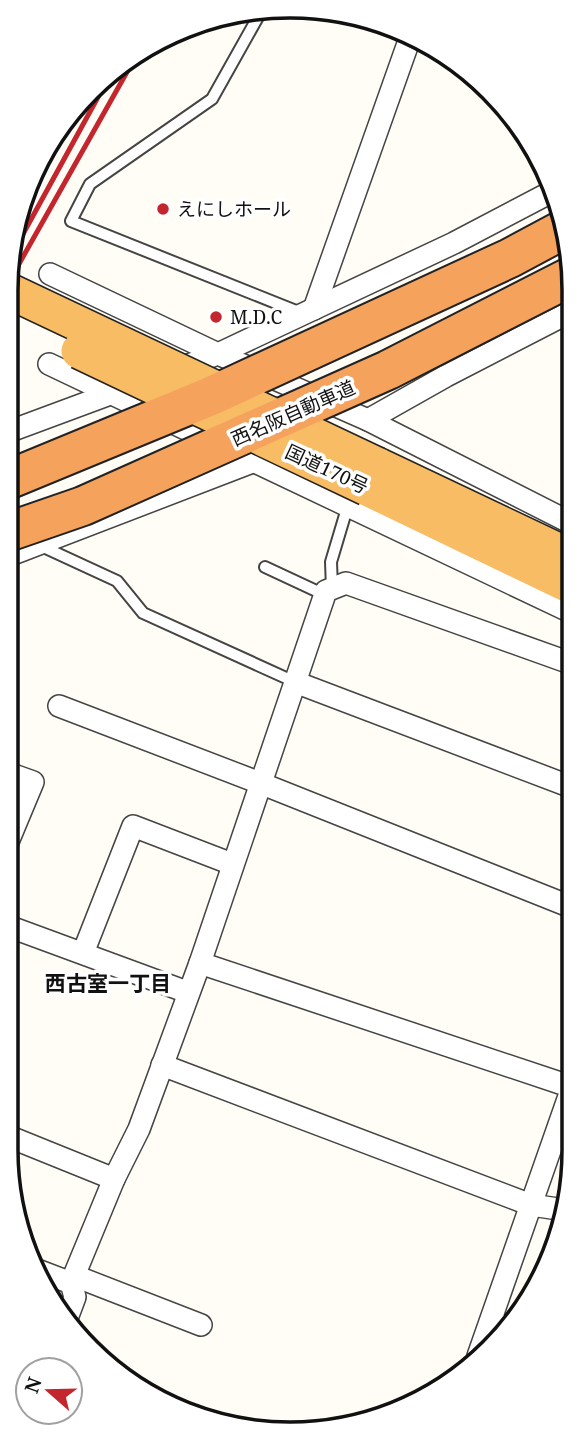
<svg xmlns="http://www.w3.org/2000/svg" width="580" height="1440" font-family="'Noto Serif','Noto Sans JP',serif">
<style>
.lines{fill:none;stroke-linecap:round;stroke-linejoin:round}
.service-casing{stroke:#444;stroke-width:14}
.minor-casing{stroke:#444;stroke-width:24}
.trunk-casing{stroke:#222;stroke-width:38}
.service{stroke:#fff;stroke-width:10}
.minor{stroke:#fff;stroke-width:21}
.trunk{stroke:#f7bc64;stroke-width:35}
.rail{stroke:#c4262e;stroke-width:5}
.trunk-bridge-casing{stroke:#222;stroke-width:38;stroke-linecap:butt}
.motorway-bridge-casing{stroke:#222;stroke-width:42;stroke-linecap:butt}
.trunk-bridge{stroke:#f7bc64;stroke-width:35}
.motorway-bridge{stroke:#f5a25d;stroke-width:38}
.poi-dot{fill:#c4262e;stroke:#fff;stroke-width:2.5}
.labels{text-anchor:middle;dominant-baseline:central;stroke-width:7;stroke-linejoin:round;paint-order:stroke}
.poi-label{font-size:19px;fill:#111;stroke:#fff;text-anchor:start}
.street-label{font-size:19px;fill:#111;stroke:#fff}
.neighbourhood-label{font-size:21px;font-weight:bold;fill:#111;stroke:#fff}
.rim{fill:none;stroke:#111;stroke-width:3.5}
</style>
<rect width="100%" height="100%" fill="#fffdf5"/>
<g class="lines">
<defs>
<g id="service">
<path d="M 263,8 L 212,99 L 90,184 L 71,221 L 301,313"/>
<path d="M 39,545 L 117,581 L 143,613 L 295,682"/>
<path d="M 265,567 L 325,595"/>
<path d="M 332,588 L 331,562 L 348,505"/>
<path d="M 492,1318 L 516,1323"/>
</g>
<g id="minor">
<path d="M 50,274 L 218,354 L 454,243 L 555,190"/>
<path d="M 314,309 L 411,35"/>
<path d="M 49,364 L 573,613"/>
<path d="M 368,420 L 446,376 L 572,311"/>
<path d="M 5,433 L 218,354 L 368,420 L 573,524"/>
<path d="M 5,557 L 255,461"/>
<path d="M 295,682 L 574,788"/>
<path d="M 59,706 L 260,783 L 574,908"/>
<path d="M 5,772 L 33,782 L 5,849"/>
<path d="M 5,925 L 187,992"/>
<path d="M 83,953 L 133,826 L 232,864"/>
<path d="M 200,963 L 572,1087"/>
<path d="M 162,1065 L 531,1205 L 565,1210"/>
<path d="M 5,1135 L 114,1179"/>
<path d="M 37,1270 L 71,1283 L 114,1179 L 139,1129 L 200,963 L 326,591 L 346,583 L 573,664"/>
<path d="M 75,1276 L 201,1325"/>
<path d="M 66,1321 L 75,1297 L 71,1283"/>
<path d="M 478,1356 L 575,1079"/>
</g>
<g id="trunk">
<path d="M 377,465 L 573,558"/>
<path d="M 367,488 L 573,587"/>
</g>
</defs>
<use href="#service" class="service-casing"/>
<use href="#minor" class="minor-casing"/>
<use href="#trunk" class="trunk-casing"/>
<use href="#service" class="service"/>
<use href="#minor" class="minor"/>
<use href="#trunk" class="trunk"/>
<g class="rail">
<path d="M 11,256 L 109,77"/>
<path d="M 6,287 L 136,56"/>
</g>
<defs>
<g id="trunk-bridge">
<path d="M 5,289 L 377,465"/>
<path d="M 79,351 L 367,488"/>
</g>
<g id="motorway-bridge">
<path d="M 5,481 L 211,396 L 510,258 L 566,228"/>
<path d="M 5,533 L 83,506 L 388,370 L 572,276"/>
</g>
</defs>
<use href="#trunk-bridge" class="trunk-bridge-casing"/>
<use href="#motorway-bridge" class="motorway-bridge-casing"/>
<use href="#trunk-bridge" class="trunk-bridge"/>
<use href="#motorway-bridge" class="motorway-bridge"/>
</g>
<g class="poi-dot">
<circle cx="163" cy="209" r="7"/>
<circle cx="216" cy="317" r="7"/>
</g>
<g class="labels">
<g class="poi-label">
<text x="177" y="209">えにしホール</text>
<text x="230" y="317">M.D.C</text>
</g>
<g class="street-label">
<text transform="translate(293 413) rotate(-24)">西名阪自動車道</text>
<text transform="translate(327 469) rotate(25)">国道170号</text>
</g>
<g class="neighbourhood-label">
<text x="108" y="983">西古室一丁目</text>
</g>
</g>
<path d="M0 0H580V1440H0ZM290 18H290A272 272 0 0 1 562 290V1150A272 272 0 0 1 290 1422H290A272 272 0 0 1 18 1150V290A272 272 0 0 1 290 18Z" fill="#fff" fill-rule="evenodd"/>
<path class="rim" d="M290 18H290A272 272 0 0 1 562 290V1150A272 272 0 0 1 290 1422H290A272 272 0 0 1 18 1150V290A272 272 0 0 1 290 18Z"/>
<g transform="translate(49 1391) rotate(290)"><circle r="33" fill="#ffffff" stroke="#a0a0a0" stroke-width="2"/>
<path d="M0-5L12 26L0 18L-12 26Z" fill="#c4262e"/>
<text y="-10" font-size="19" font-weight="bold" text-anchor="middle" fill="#111111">N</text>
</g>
</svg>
